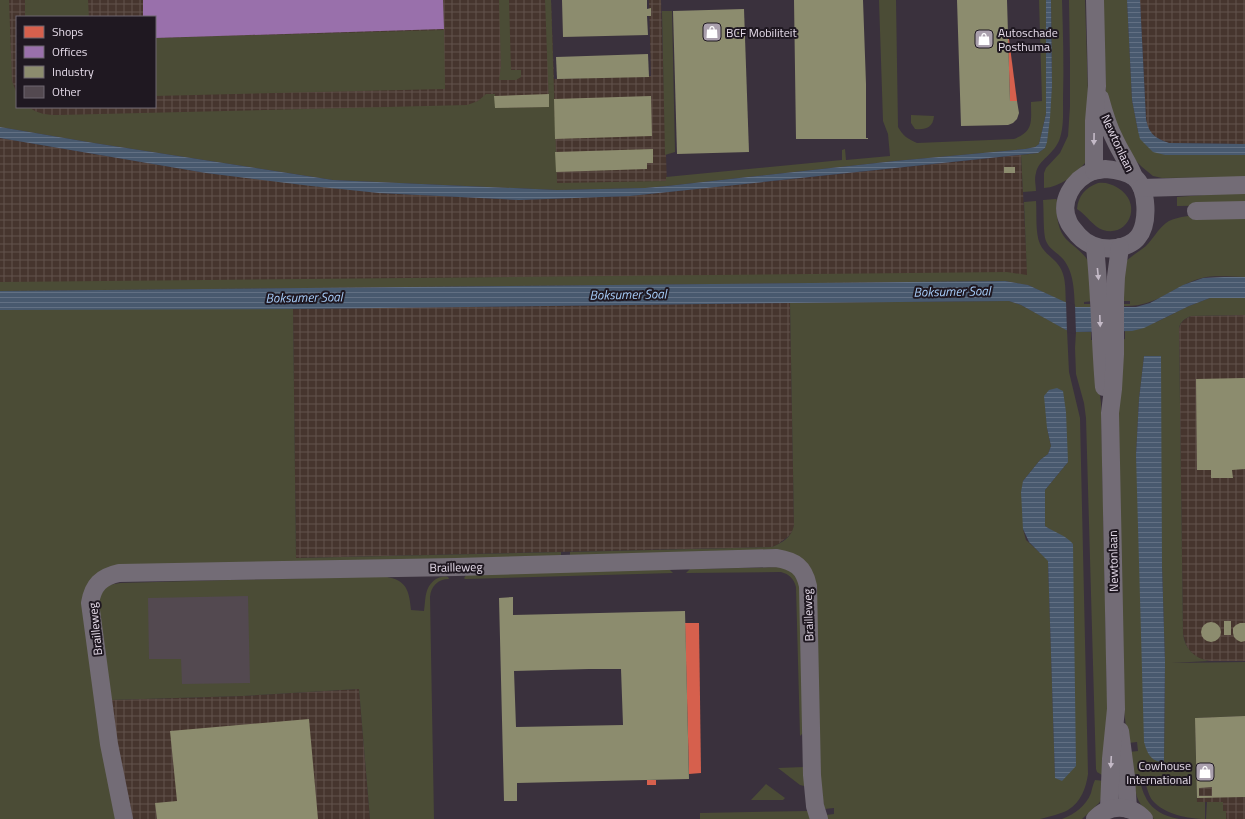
<svg xmlns="http://www.w3.org/2000/svg" width="1245" height="819" font-family="'Titillium Web',sans-serif">
<style>
.industrial{fill:url(#industrial-grid);fill-rule:evenodd}
.grass{fill:#4b4c36;fill-rule:evenodd}
.water{fill:url(#water-rules)}
.pier{fill:#3a313d}
.shops{fill:#d6604d}
.offices{fill:#9970ab}
.industry{fill:#8c8c6e;fill-rule:evenodd}
.building{fill:#534950}
.lines{fill:none;stroke-linecap:round;stroke-linejoin:round}
.minor{stroke:#736c76;stroke-width:18}
.oneway{fill:#c4bac7}
.labels{text-anchor:middle;dominant-baseline:central;stroke-width:4;stroke-linejoin:round;paint-order:stroke}
.poi-label{font-size:12px;fill:#e6dcea;stroke:#1f1821;text-anchor:start}
.street-label{font-size:12px;fill:#e6dcea;stroke:#1f1821}
.water-label{font-size:13px;font-style:italic;fill:#a6cbf7;stroke:#1f1821}
</style>
<defs>
<pattern id="industrial-grid" width="8" height="8" patternUnits="userSpaceOnUse"><rect width="8" height="8" fill="#46352e"/><path d="M0 4h8M4 0v8" fill="none" stroke="#61524c"/></pattern>
<pattern id="water-rules" width="6" height="5" patternUnits="userSpaceOnUse"><rect width="6" height="5" fill="#48596e"/><path d="M0 2.5h6" fill="none" stroke="#627083"/></pattern>
</defs>
<rect width="100%" height="100%" fill="#3a313d"/>
<g class="industrial">
<path d="M 0,0 L 551,0 L 554,79 L 651,76 L 649,0 L 661,0 L 667,186 L 557,190 L 0,127 ZM 17,17 L 155,17 L 155,107 L 17,107 Z"/>
<path d="M 1140,0 L 1245,0 L 1245,144 L 1169,143 L 1159,139 L 1152,135 L 1147,126 L 1146,119 Z"/>
<path d="M 0,138 L 206,173 L 379,193 L 519,200 L 630,196 L 1021,155 L 1028,285 L 1005,281 L 0,291 Z"/>
<path d="M 790,303 L 794,525 L 793,530 L 790,535 L 777,545 L 772,547 L 296,558 L 293,309 Z"/>
<path d="M 1245,315 L 1245,661 L 1209,661 L 1201,659 L 1195,656 L 1189,650 L 1186,645 L 1183,634 L 1179,328 L 1181,323 L 1185,319 L 1191,316 Z"/>
<path d="M 359,689 L 370,819 L 131,819 L 117,742 L 111,700 L 243,696 Z"/>
<path d="M 1245,716 L 1245,819 L 1226,819 L 1226,811 L 1223,811 L 1223,802 L 1197,802 L 1195,718 Z"/>
</g>
<g class="grass">
<path d="M 0,0 L 9,0 L 12,81 L 17,94 L 17,107 L 29,107 C 37,114 48,115 58,115 L 467,105 L 478,101 L 486,94 L 495,94 L 495,108 L 549,107 L 545,0 L 551,0 L 557,183 L 666,181 L 666,177 L 842,160 L 842,150 L 845,149 L 846,160 L 890,156 L 888,134 L 883,121 L 879,0 L 896,0 L 898,127 C 903,136 908,139 917,143 L 1014,139 C 1034,131 1031,122 1031,102 L 1042,101 L 1039,0 L 1046,0 L 1046,114 L 1039,144 L 1035,147 L 1025,149 L 895,161 L 667,186 L 645,188 L 557,190 L 333,180 L 94,143 L 0,127 Z"/>
<path d="M 25,0 L 88,0 L 89,17 L 25,17 Z"/>
<path d="M 499,0 L 509,0 L 511,70 L 521,70 L 521,77 L 516,80 L 499,80 L 501,66 Z"/>
<path d="M 1051,0 L 1062,0 C 1063,33 1064,66 1063,99 C 1063,111 1064,126 1060,138 C 1055,154 1038,160 1036,173 C 1034,179 1036,185 1036,191 L 1023,192 L 1021,155 L 1038,153 L 1045,148 L 1052,86 Z"/>
<path d="M 1069,0 L 1085,0 L 1088,93 L 1085,163 C 1074,175 1061,187 1044,188 L 1044,173 L 1046,168 L 1060,153 L 1068,136 L 1070,106 L 1070,63 Z"/>
<path d="M 1103,0 L 1127,0 L 1132,100 L 1138,131 L 1165,155 L 1245,155 L 1245,177 L 1162,178 L 1153,176 L 1142,167 L 1126,151 L 1106,100 Z"/>
<path d="M 662,11 L 672,11 L 675,152 L 665,155 Z"/>
<path d="M 444,30 L 445,89 L 155,96 L 155,38 Z"/>
<path d="M 911,115 L 934,116 C 933,128 925,130 915,129 L 911,123 Z"/>
<path d="M 1098,183 C 1105,182 1112,184 1118,188 C 1144,204 1128,238 1103,230 C 1093,227 1087,215 1077,209 C 1078,196 1085,188 1098,183 Z"/>
<path d="M 1217,194 L 1245,194 L 1245,205 L 1177,206 L 1177,197 Z"/>
<path d="M 1056,199 L 1057,200 C 1056,213 1057,229 1066,239 C 1073,246 1083,252 1088,261 C 1093,271 1092,290 1093,301 L 1084,302 L 1084,304 L 1090,304 L 1090,307 L 1075,307 C 1074,291 1074,272 1063,259 C 1058,253 1049,249 1046,241 C 1043,233 1044,210 1043,200 Z"/>
<path d="M 1036,201 C 1037,213 1035,233 1040,244 C 1043,251 1049,255 1054,260 C 1067,272 1065,287 1066,303 L 1028,285 L 1005,281 L 0,291 L 0,282 L 1007,272 L 1027,275 L 1024,202 Z"/>
<path d="M 1245,214 L 1245,277 C 1231,277 1215,275 1202,278 C 1172,286 1158,307 1124,306 L 1124,304 L 1130,304 L 1130,301 L 1121,301 L 1124,264 C 1130,256 1139,252 1146,246 C 1153,239 1158,229 1166,223 C 1180,212 1226,215 1245,214 Z"/>
<path d="M 1210,298 L 1245,298 L 1245,315 L 1191,316 C 1184,319 1181,321 1179,328 L 1183,634 C 1185,649 1194,658 1209,661 L 1171,663 L 1245,662 L 1245,716 L 1195,718 L 1197,802 L 1205,802 L 1205,819 C 1189,819 1164,814 1153,801 C 1145,792 1148,773 1133,774 L 1129,752 L 1138,751 L 1137,742 L 1128,743 L 1124,711 L 1117,410 L 1121,340 L 1125,339 L 1125,331 C 1148,329 1169,315 1189,306 C 1196,303 1203,301 1210,298 ZM 1144,356 L 1162,566 L 1165,662 L 1164,762 L 1136,455 L 1139,399 Z"/>
<path d="M 1009,301 L 1021,305 L 1067,330 L 1069,372 L 1080,418 L 1088,774 C 1086,788 1081,802 1068,810 C 1061,814 1048,817 1040,819 L 827,819 L 826,815 L 834,814 L 834,808 L 824,809 L 820,774 L 809,567 L 570,556 L 570,552 L 772,547 C 782,543 792,537 794,525 L 790,303 ZM 1047,428 L 1068,462 L 1045,490 L 1045,526 L 1054,532 L 1055,777 L 1048,560 L 1026,540 L 1023,529 L 1023,481 L 1040,460 L 1048,454 L 1051,446 Z"/>
<path d="M 37,309 L 293,309 L 296,558 L 561,552 L 561,556 L 96,574 L 116,819 L 0,819 L 0,310 Z"/>
<path d="M 1076,332 L 1091,332 L 1091,340 L 1095,340 L 1096,366 L 1101,403 L 1108,743 L 1102,775 L 1097,772 L 1096,769 L 1086,418 L 1084,403 L 1076,374 L 1075,348 Z"/>
<path d="M 782,567 C 794,572 796,575 800,587 L 804,732 L 800,736 L 796,587 C 794,579 789,574 781,572 L 686,573 L 690,569 Z"/>
<path d="M 669,569 L 673,573 L 465,579 L 464,578 L 467,574 Z"/>
<path d="M 381,576 C 405,579 409,587 411,610 L 424,611 C 426,599 424,587 436,579 C 440,577 443,576 448,577 L 449,579 C 438,579 431,586 430,597 L 434,819 L 370,819 L 359,689 L 243,696 L 111,700 L 98,600 C 103,588 106,585 120,583 Z"/>
<path d="M 804,767 L 805,782 L 804,786 L 800,785 L 778,768 Z"/>
<path d="M 1134,779 C 1142,780 1141,789 1145,796 C 1147,801 1151,806 1155,809 C 1162,815 1170,817 1179,819 L 1154,819 C 1138,803 1136,800 1134,779 Z"/>
<path d="M 1095,780 L 1105,781 L 1102,798 L 1099,803 L 1082,819 L 1062,819 C 1075,814 1086,806 1091,793 C 1092,789 1093,784 1095,780 Z"/>
<path d="M 766,784 L 785,798 L 783,800 L 751,800 Z"/>
<path d="M 1207,802 L 1223,802 L 1223,811 L 1226,811 L 1226,819 L 1206,819 Z"/>
<path d="M 809,811 L 811,819 L 700,819 L 700,813 Z"/>
</g>
<g class="water">
<path d="M 1046,0 L 1051,0 L 1052,86 L 1050,118 L 1047,142 L 1045,148 L 1038,153 L 630,196 L 519,200 L 379,193 L 311,186 L 206,173 L 0,138 L 0,127 L 94,143 L 333,180 L 557,190 L 645,188 L 667,186 L 895,161 L 1025,149 L 1035,147 L 1039,144 L 1046,114 Z"/>
<path d="M 1127,0 L 1140,0 L 1146,119 C 1149,134 1155,138 1169,143 L 1245,144 L 1245,155 L 1165,155 L 1153,152 L 1140,139 L 1138,131 L 1132,100 Z"/>
<path d="M 1224,277 L 1245,277 L 1245,298 L 1210,298 L 1189,306 L 1144,328 L 1132,331 L 1076,332 L 1066,330 L 1021,305 L 1009,301 L 790,303 L 293,309 L 0,310 L 0,291 L 1005,281 L 1028,285 L 1076,307 L 1136,307 L 1150,303 L 1183,285 L 1203,278 Z"/>
<path d="M 1144,356 L 1161,356 L 1162,566 L 1165,662 L 1164,762 C 1150,762 1147,752 1144,742 L 1136,455 L 1139,399 Z"/>
<path d="M 1057,388 L 1063,391 L 1066,412 L 1068,462 L 1045,490 L 1045,526 C 1054,532 1067,536 1073,544 L 1076,766 L 1062,781 L 1055,778 L 1048,561 L 1029,542 L 1023,529 L 1021,492 L 1023,481 L 1040,460 L 1048,454 L 1051,446 L 1047,428 L 1044,396 L 1049,390 Z"/>
</g>
<path class="pier" d="M 1066,301 L 1075,305 L 1076,334 L 1067,332 Z"/>
<g class="shops">
<path d="M 1008,39 L 1009,39 L 1017,101 L 1010,101 Z"/>
<path d="M 685,623 L 699,623 L 701,773 L 689,774 Z"/>
<rect x="647" y="780" width="9" height="5"/>
</g>
<path class="offices" d="M 143,0 L 443,0 L 444,29 L 155,38 L 155,17 L 143,17 Z"/>
<g class="industry">
<path d="M 562,0 L 647,0 L 647,9 L 651,8 L 651,16 L 647,16 L 648,35 L 563,37 Z"/>
<path d="M 794,0 L 863,0 L 866,84 L 866,138 L 868,138 L 868,139 L 796,139 Z"/>
<path d="M 957,0 L 1007,0 L 1010,101 L 1017,101 L 1019,113 L 1017,119 L 1013,123 L 1008,125 L 961,126 Z"/>
<path d="M 744,9 L 749,152 L 677,154 L 673,11 Z"/>
<path d="M 648,54 L 649,77 L 557,79 L 556,57 Z"/>
<path d="M 549,94 L 549,107 L 495,108 L 494,96 Z"/>
<path d="M 651,96 L 652,136 L 555,139 L 554,99 Z"/>
<path d="M 653,149 L 653,163 L 647,163 L 647,169 L 556,172 L 555,152 Z"/>
<rect x="1004" y="167" width="11" height="6"/>
<path d="M 1245,378 L 1245,469 L 1232,470 L 1233,478 L 1211,478 L 1211,470 L 1197,470 L 1196,379 Z"/>
<path d="M 513,597 L 513,615 L 685,611 L 689,779 L 517,783 L 517,801 L 504,801 L 499,598 ZM 589,669 L 621,669 L 623,725 L 516,727 L 514,671 Z"/>
<rect x="1224" y="621" width="7" height="14"/>
<circle cx="1211" cy="632" r="10"/>
<path d="M 1240,623 L 1245,623 L 1245,641 L 1241,642 L 1237,640 L 1234,637 L 1233,633 L 1233,628 L 1236,625 Z"/>
<path d="M 1245,716 L 1245,797 L 1197,798 L 1195,718 ZM 1212,787 L 1212,796 L 1199,796 L 1199,788 Z"/>
<path d="M 309,719 L 318,819 L 157,819 L 155,803 L 177,801 L 170,731 Z"/>
</g>
<path class="building" d="M 248,596 L 250,683 L 182,684 L 181,659 L 149,659 L 148,598 Z"/>
<g class="lines">
<g class="minor">
<path d="M 1100,98 C 1104,113 1108,127 1115,140 C 1121,153 1129,164 1134,177"/>
<path d="M 1105,169 C 1114,170 1126,171 1134,177 C 1148,188 1149,224 1138,237 C 1134,243 1124,247 1117,248 C 1102,250 1088,246 1078,235 C 1075,231 1071,227 1069,223 C 1058,202 1073,179 1093,171 C 1096,170 1101,170 1105,169 Z"/>
<path d="M 1094,171 L 1094,121 L 1097,86 L 1095,0"/>
<path d="M 1142,188 L 1245,185"/>
<path d="M 1196,211 L 1245,210"/>
<path d="M 1095,247 C 1100,293 1100,340 1104,387"/>
<path d="M 1120,731 L 1126,777 L 1128,809"/>
<path d="M 1109,809 L 1111,759 L 1116,709 L 1110,413 L 1113,389 L 1115,354 L 1115,298 L 1116,277 L 1120,247"/>
<path d="M 124,819 L 109,744 L 90,603 C 93,585 101,577 119,573 L 456,567 L 776,558 C 795,561 804,567 808,586 L 812,775 L 815,806 L 819,819"/>
<path d="M 1095,819 C 1109,804 1130,804 1144,819"/>
</g>
</g>
<defs><path id="oneway-solid" d="M-6-.8H1V-3.2L6.5 0L1 3.2V.8H-6Z"/></defs>
<g class="oneway">
<use href="#oneway-solid" transform="translate(1094 139) rotate(91)"/>
<use href="#oneway-solid" transform="translate(1098 274) rotate(84)"/>
<use href="#oneway-solid" transform="translate(1100 321) rotate(88)"/>
<use href="#oneway-solid" transform="translate(1111 762) rotate(93)"/>
</g>
<defs>
<symbol id="shop-square" viewBox="-11 -11 22 22"><rect x="-9" y="-9" width="18" height="18" rx="4" fill="#aaa0ad" stroke="#1f1821"/><path d="M-5-2.5h2.3a2.7 3.5 0 0 1 5.4 0H5L5.5 6h-11ZM-1.5-2.5h3a1.5 2.3 0 0 0-3 0Z" fill="#fff"/></symbol>
</defs>
<g fill-rule="evenodd">
<use href="#shop-square" x="701" y="21" width="22" height="22"/>
<use href="#shop-square" x="973" y="28" width="22" height="22"/>
<use href="#shop-square" x="1194" y="761" width="22" height="22"/>
</g>
<g class="labels">
<g class="poi-label">
<text x="726" y="32">BCF Mobiliteit</text>
<text x="998" y="32">Autoschade<tspan x="998" dy="14">Posthuma</tspan></text>
<text x="1191" y="765" text-anchor="end">Cowhouse<tspan x="1191" dy="14">International</tspan></text>
</g>
<g class="street-label">
<text transform="translate(1118 143) rotate(65)">Newtonlaan</text>
<text transform="translate(1113 561) rotate(-91)">Newtonlaan</text>
<text transform="translate(456 567) rotate(-1)">Brailleweg</text>
<text transform="translate(808 615) rotate(-92)">Brailleweg</text>
<text transform="translate(95 629) rotate(-96)">Brailleweg</text>
</g>
<g class="water-label">
<text transform="translate(952 291) rotate(-1)">Boksumer Soal</text>
<text transform="translate(628 294) rotate(-1)">Boksumer Soal</text>
<text transform="translate(304 297) rotate(-1)">Boksumer Soal</text>
</g>
</g>
<rect x="16" y="16" width="140" height="92" fill="#1f1821" stroke="#6f6671"/>
<rect x="24" y="26" width="20" height="12" fill="#d6604d" stroke="#6f6671"/>
<text x="52" y="36" font-size="12" fill="#e6dcea">Shops</text>
<rect x="24" y="46" width="20" height="12" fill="#9970ab" stroke="#6f6671"/>
<text x="52" y="56" font-size="12" fill="#e6dcea">Offices</text>
<rect x="24" y="66" width="20" height="12" fill="#8c8c6e" stroke="#6f6671"/>
<text x="52" y="76" font-size="12" fill="#e6dcea">Industry</text>
<rect x="24" y="86" width="20" height="12" fill="#534950" stroke="#6f6671"/>
<text x="52" y="96" font-size="12" fill="#e6dcea">Other</text>
</svg>
